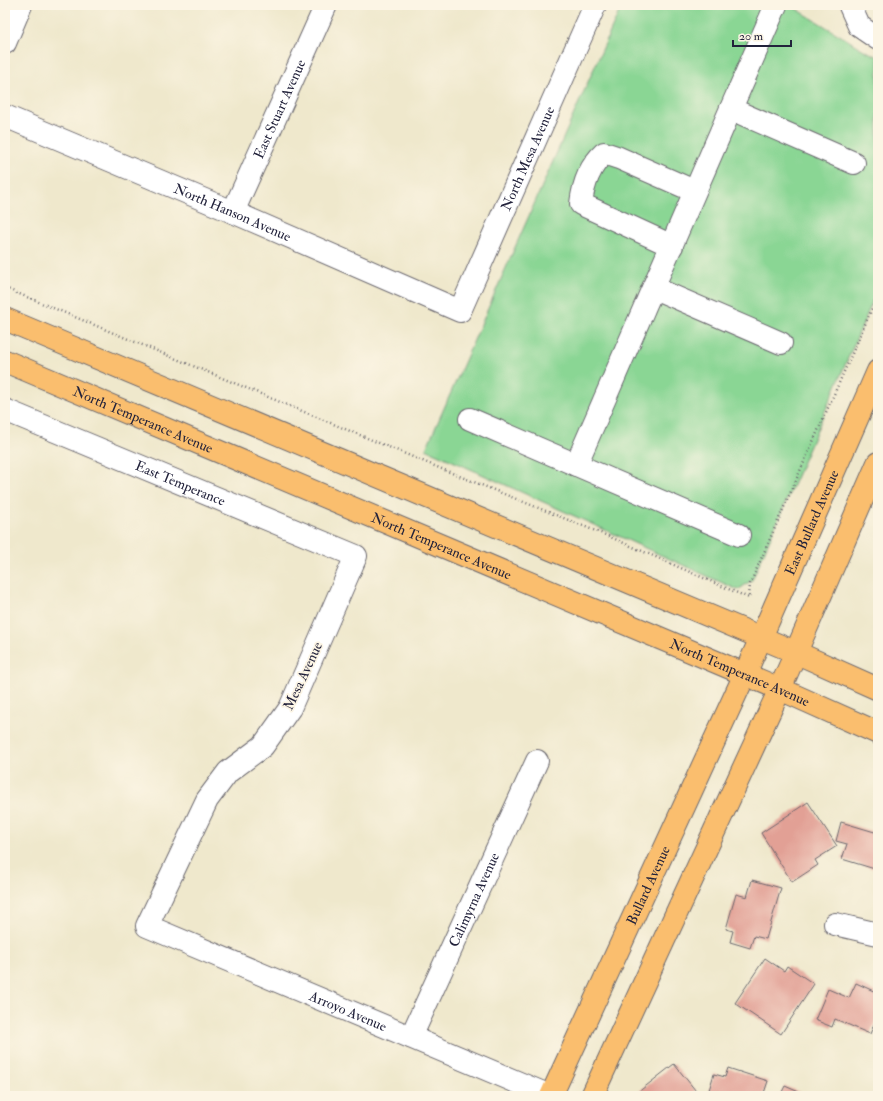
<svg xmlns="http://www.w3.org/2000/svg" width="883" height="1101" font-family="'IM FELL Double Pica',serif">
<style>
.green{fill:#8ad694;stroke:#567c68}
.building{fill:#e2a095}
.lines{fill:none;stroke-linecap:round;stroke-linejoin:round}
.minor-casing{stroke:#6a676e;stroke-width:24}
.major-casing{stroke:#6a676e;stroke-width:24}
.path{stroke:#6a676e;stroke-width:2.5;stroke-dasharray:1 3;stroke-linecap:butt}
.minor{stroke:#fff;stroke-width:22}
.major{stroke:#fabe6e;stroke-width:22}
.labels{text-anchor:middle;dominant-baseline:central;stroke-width:3.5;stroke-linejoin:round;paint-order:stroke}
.street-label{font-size:14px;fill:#22223b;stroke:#fcf5e5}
</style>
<rect width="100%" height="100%" fill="#fcf5e5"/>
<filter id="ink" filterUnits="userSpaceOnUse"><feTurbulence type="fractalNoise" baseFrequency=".025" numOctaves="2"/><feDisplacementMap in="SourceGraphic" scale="8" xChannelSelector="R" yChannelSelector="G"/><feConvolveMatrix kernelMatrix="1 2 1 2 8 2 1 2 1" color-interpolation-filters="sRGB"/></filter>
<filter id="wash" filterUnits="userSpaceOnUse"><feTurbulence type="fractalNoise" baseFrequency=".012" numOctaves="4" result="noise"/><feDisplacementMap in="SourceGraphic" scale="16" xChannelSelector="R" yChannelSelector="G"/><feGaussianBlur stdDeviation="0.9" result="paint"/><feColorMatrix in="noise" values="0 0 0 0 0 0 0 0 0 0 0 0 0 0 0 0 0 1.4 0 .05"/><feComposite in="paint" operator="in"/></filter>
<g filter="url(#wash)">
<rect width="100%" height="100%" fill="#efe8cc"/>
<path class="green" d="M 622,5 L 790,5 L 864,50 L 878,57 L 878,289 L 752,580 L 738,590 L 426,449 Z"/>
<g id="blocks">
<g class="building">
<path d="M 808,802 L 837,846 L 815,860 L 818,865 L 792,882 L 761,833 Z"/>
<path d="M 841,822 L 878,833 L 878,870 L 842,859 L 847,844 L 836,841 Z"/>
<path d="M 752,880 L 781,888 L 766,939 L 754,936 L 750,948 L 730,942 L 733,931 L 726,929 L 736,894 L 747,897 Z"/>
<path d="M 765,958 L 784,971 L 787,966 L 814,984 L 781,1034 L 735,1003 Z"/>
<path d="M 856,983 L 878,993 L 878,1015 L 870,1034 L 835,1019 L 832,1027 L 815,1020 L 828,989 L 849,998 Z"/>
<path d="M 674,1064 L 696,1091 L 690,1096 L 640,1096 L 637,1093 Z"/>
<path d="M 728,1068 L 768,1081 L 763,1096 L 719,1096 L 720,1094 L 709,1090 L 714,1074 L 725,1077 Z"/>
<path d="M 785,1086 L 808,1096 L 780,1096 Z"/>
</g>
</g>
</g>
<g filter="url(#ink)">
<use href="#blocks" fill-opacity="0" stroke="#6a676e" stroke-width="1"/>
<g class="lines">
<defs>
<g id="minor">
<path d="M 850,6 L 859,26 L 878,39"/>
<path d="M 5,43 L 21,5"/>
<path d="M 731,109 L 854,163"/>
<path id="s1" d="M 5,116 L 233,212 L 460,311 L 595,5"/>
<path id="s2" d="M 233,212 L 326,5"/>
<path d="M 672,246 L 581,204 C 583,185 590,166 604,153 L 619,158 L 694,191"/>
<path d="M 654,288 L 781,343"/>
<path id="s3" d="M 5,410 L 356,556 L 290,708 L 263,746 L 228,772 L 207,800 L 147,926 L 550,1096"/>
<path d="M 470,419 L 739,535"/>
<path d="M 576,465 L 776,5"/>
<path d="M 835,924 L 878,934"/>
<path id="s4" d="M 411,1037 L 537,761"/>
</g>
<g id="major">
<path d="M 5,319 L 795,652 L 878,689"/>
<path id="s5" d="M 5,361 L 780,689 L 878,733"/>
<path id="s6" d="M 551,1096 L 745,674 L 878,371"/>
<path d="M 592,1096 L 780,689 L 878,463"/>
</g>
</defs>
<use href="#minor" class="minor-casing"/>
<use href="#major" class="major-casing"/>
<path class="path" d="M 5,288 L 437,467 L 608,536 L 749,598 L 750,584 L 878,295"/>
<use href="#minor" class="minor"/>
<use href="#major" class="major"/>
</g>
</g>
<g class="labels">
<g class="street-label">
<text stroke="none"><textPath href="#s2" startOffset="113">East Stuart Avenue</textPath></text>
<text stroke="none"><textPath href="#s1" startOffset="662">North Mesa Avenue</textPath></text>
<text stroke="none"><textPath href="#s1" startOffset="247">North Hanson Avenue</textPath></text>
<text stroke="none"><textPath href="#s5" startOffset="150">North Temperance Avenue</textPath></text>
<text stroke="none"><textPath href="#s3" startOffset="190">East Temperance</textPath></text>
<text stroke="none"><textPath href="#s6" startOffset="630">East Bullard Avenue</textPath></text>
<text stroke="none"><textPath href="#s5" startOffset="474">North Temperance Avenue</textPath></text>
<text stroke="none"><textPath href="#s5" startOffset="798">North Temperance Avenue</textPath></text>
<text transform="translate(303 676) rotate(-65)">Mesa Avenue</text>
<text stroke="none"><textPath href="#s6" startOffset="232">Bullard Avenue</textPath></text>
<text stroke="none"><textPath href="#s4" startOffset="151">Calimyrna Avenue</textPath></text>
<text stroke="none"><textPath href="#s3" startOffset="1029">Arroyo Avenue</textPath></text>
</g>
</g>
<rect width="883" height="1101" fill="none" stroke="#fcf5e5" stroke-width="20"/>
<path d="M733 40v6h58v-6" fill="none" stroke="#22223b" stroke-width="2"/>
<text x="739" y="40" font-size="12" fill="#22223b" stroke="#fcf5e5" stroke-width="3" paint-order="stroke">20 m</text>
</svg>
